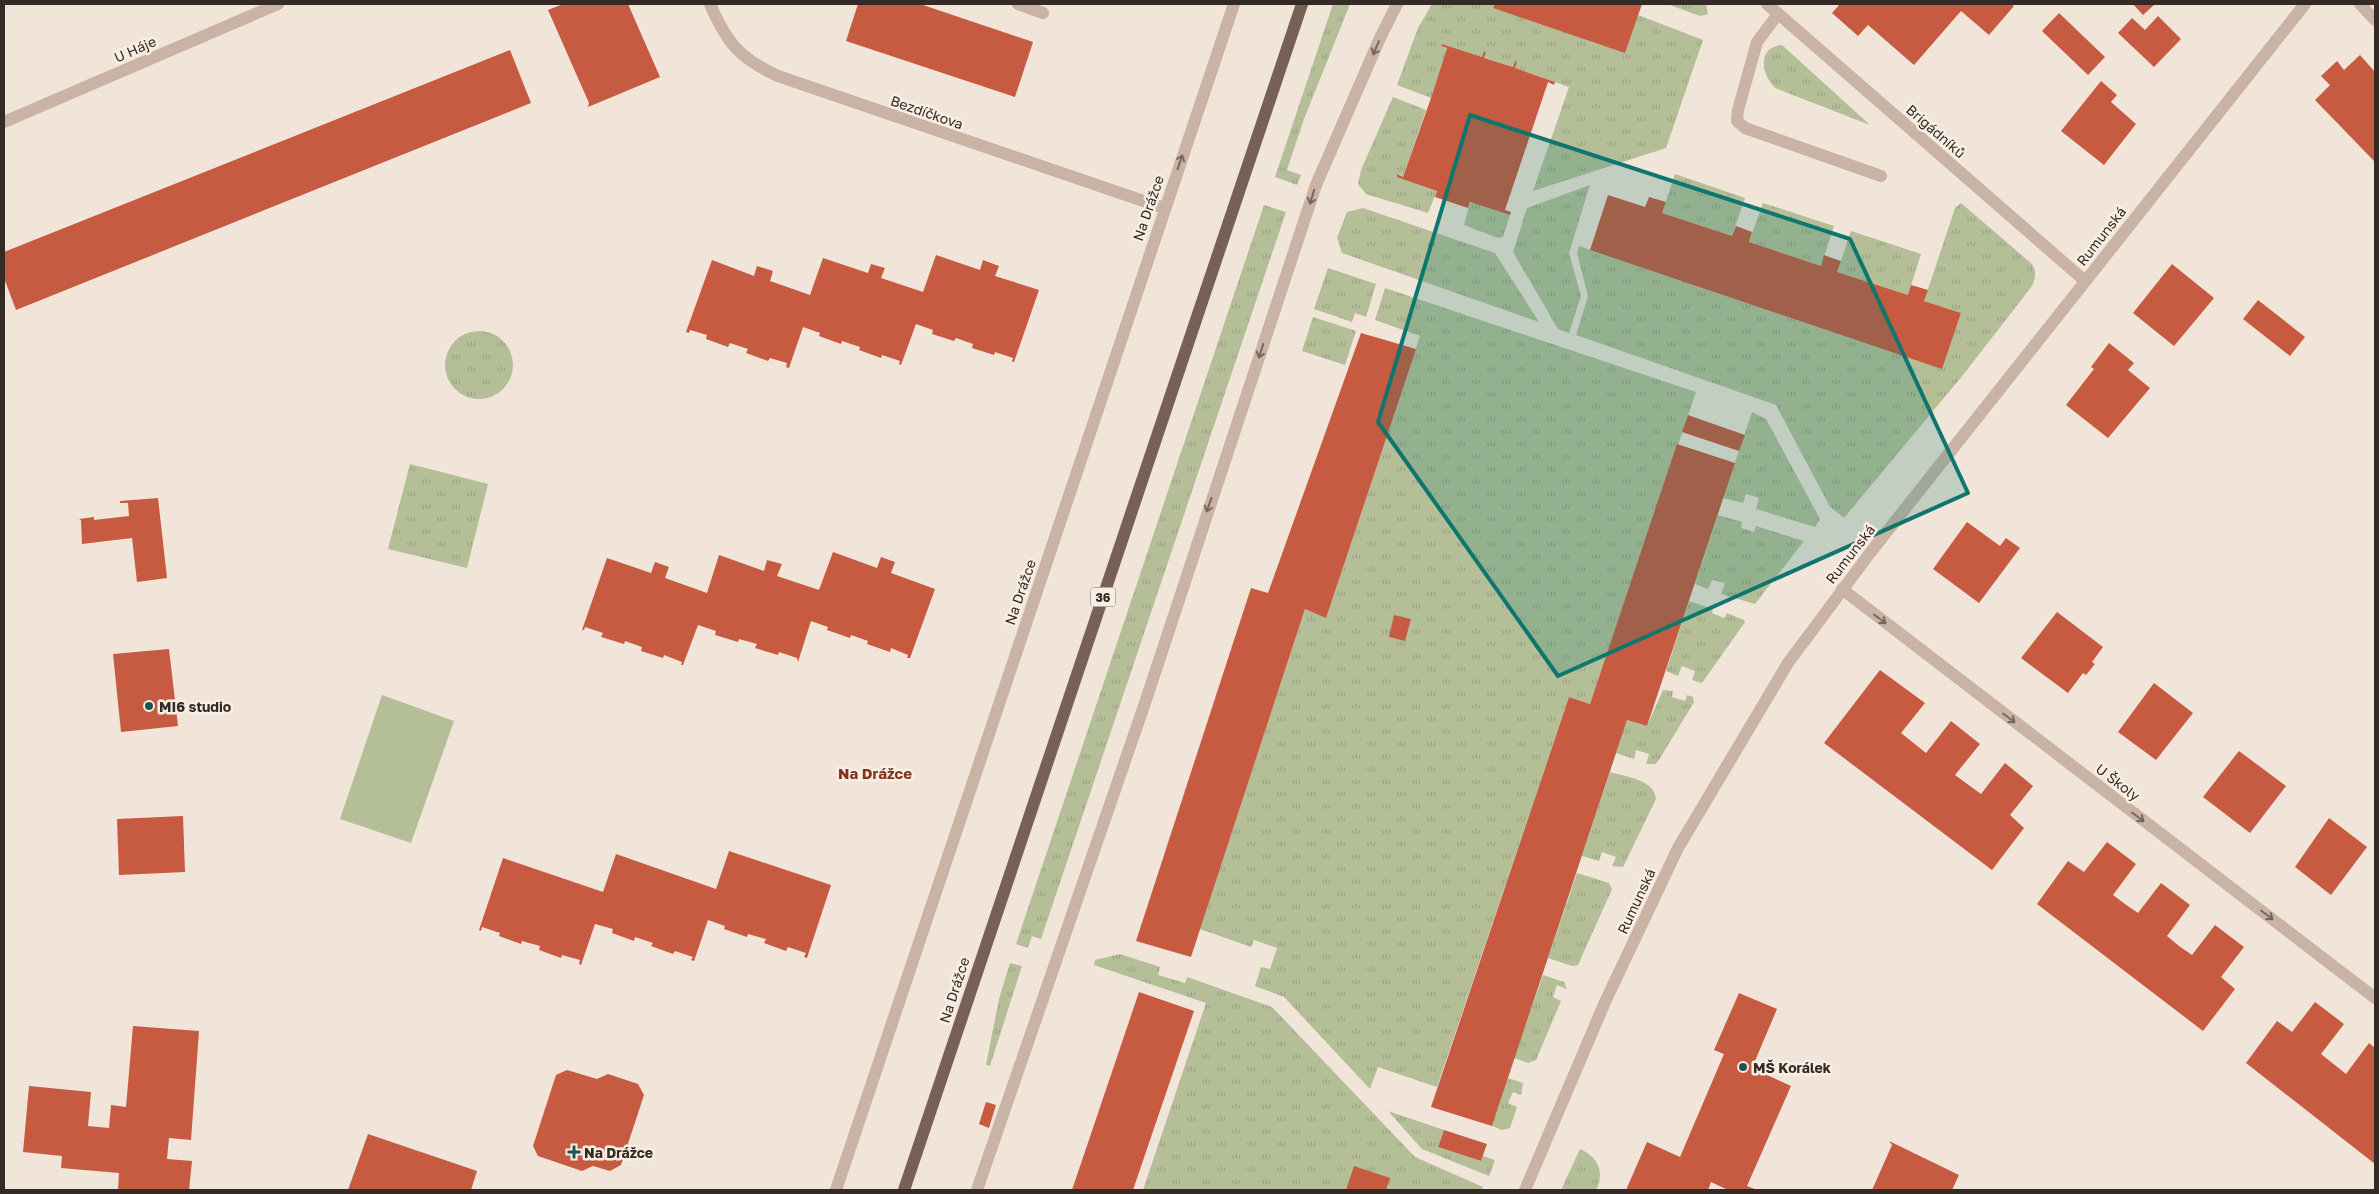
<svg xmlns="http://www.w3.org/2000/svg" width="2379" height="1194" font-family="'Golos Text',sans-serif">
<style>
.grass{fill:url(#grass-tufts)}
.pitch{fill:#b4bf98}
.building{fill:#c65b41}
.lines{fill:none;stroke-linecap:round;stroke-linejoin:round}
.service{stroke:#c8b3a4;stroke-width:12}
.minor{stroke:#c8b3a4;stroke-width:12}
.primary{stroke:#766057;stroke-width:12}
.oneway{stroke:#77685f}
.marked{fill:#0f766e;fill-opacity:0.2;stroke:#0f766e;stroke-width:4;stroke-linejoin:round}
.poi-dot{fill:#1c5455;stroke:#f9eee4;stroke-width:2}
.labels{text-anchor:middle;dominant-baseline:central;stroke-width:5;stroke-linejoin:round;paint-order:stroke}
.shield{fill:#f9eee4;stroke:#6f655f;stroke-width:1}
.shield-label{font-size:12px;font-weight:bold;fill:#342a26}
.street-label{font-size:14px;fill:#342a26;stroke:#f9eee4}
.poi-label{font-size:14px;font-weight:bold;fill:#342a26;stroke:#f9eee4;text-anchor:start}
.neighbourhood-label{font-size:15px;font-weight:bold;fill:#82321f;stroke:#f9eee4}
</style>
<defs>
<pattern id="grass-tufts" width="24" height="20" patternUnits="userSpaceOnUse" patternTransform="scale(1.25)"><rect width="24" height="20" fill="#b4bf98"/><path d="M3 7l-1-3M5 7V3M7 7l1-3M15 17l-1-3M17 17v-4M19 17l1-3" fill="none" stroke="#9ba483"/></pattern>
</defs>
<rect width="100%" height="100%" fill="#f1e4d8"/>
<g class="grass">
<path d="M 1333,4 L 1350,4 L 1304,119 L 1287,170 L 1301,175 L 1297,185 L 1275,177 Z"/>
<path d="M 1432,4 L 1495,4 L 1494,8 L 1625,52 L 1638,15 L 1703,40 L 1666,148 L 1533,191 L 1569,87 L 1515,68 L 1517,62 L 1515,62 L 1513,67 L 1484,58 L 1486,52 L 1484,51 L 1482,57 L 1442,44 L 1441,46 L 1447,48 L 1431,98 L 1397,85 L 1418,28 Z"/>
<path d="M 1667,4 L 1706,4 L 1708,14 L 1700,16 Z"/>
<path d="M 1782,45 L 1870,125 L 1775,88 C 1761,74 1757,47 1782,45 Z"/>
<path d="M 1393,97 L 1426,110 L 1403,177 L 1398,174 L 1397,176 L 1437,191 L 1428,213 L 1366,194 L 1358,184 L 1361,170 Z"/>
<path d="M 1675,174 L 1745,198 L 1732,236 L 1662,213 Z"/>
<path d="M 1590,185 L 1569,253 L 1581,296 L 1569,333 L 1558,329 L 1513,252 L 1527,208 Z"/>
<path d="M 1470,202 L 1510,215 L 1503,237 L 1498,238 L 1464,225 Z"/>
<path d="M 1763,203 L 1834,226 L 1821,266 L 1749,242 Z"/>
<path d="M 1961,203 L 2032,264 C 2036,272 2036,277 2032,286 L 1963,375 L 1844,518 L 1830,507 L 1776,405 L 1576,335 L 1588,296 L 1577,253 L 1579,246 L 1942,368 L 1961,313 L 1924,301 L 1955,208 Z"/>
<path d="M 1264,205 L 1286,212 L 1041,939 L 1032,936 L 1028,948 L 1016,944 Z"/>
<path d="M 1363,208 L 1495,253 L 1539,322 L 1342,253 L 1337,238 L 1347,212 Z"/>
<path d="M 1851,231 L 1921,254 L 1908,295 L 1837,272 Z"/>
<path d="M 1328,268 L 1376,284 L 1366,317 L 1355,313 L 1352,322 L 1314,309 Z"/>
<path d="M 1385,288 L 1696,392 L 1590,704 L 1569,697 L 1437,1087 L 1378,1067 L 1370,1089 L 1284,997 L 1255,986 L 1261,967 L 1270,969 L 1277,948 L 1254,940 L 1251,947 L 1200,929 L 1305,609 L 1326,617 L 1420,336 L 1375,320 Z"/>
<path d="M 1313,317 L 1356,331 L 1345,365 L 1302,351 Z"/>
<circle cx="479" cy="365" r="34"/>
<path d="M 1752,412 L 1766,419 L 1820,519 L 1815,527 L 1756,509 L 1759,498 L 1746,494 L 1743,503 L 1723,498 Z"/>
<path d="M 410,464 L 488,484 L 467,568 L 388,549 Z"/>
<path d="M 1718,515 L 1742,522 L 1741,528 L 1754,532 L 1756,526 L 1804,541 L 1755,604 L 1721,594 L 1725,583 L 1712,580 L 1708,589 L 1695,584 Z"/>
<path d="M 1689,601 L 1713,609 L 1712,613 L 1724,618 L 1727,613 L 1744,620 L 1745,622 L 1702,683 L 1692,680 L 1695,671 L 1682,666 L 1678,676 L 1666,671 Z"/>
<path d="M 1663,690 L 1673,691 L 1672,697 L 1685,701 L 1687,695 L 1693,697 L 1694,702 L 1659,760 L 1655,764 L 1646,764 L 1649,754 L 1636,750 L 1634,759 L 1616,753 L 1627,720 L 1647,726 Z"/>
<path d="M 1610,772 C 1626,777 1654,779 1656,799 L 1623,867 L 1612,866 L 1616,857 L 1602,852 L 1599,861 L 1582,856 Z"/>
<path d="M 1577,873 L 1609,883 L 1612,889 L 1578,965 L 1572,966 L 1548,958 Z"/>
<path d="M 1120,954 L 1160,967 L 1158,975 L 1185,983 L 1187,977 L 1272,1007 L 1415,1157 L 1483,1187 L 1482,1190 L 1143,1190 L 1206,1003 L 1094,965 L 1095,960 Z"/>
<path d="M 1010,963 L 1022,966 L 990,1066 L 986,1065 L 999,999 Z"/>
<path d="M 1543,975 L 1564,982 L 1567,989 L 1557,985 L 1553,997 L 1561,1001 L 1536,1060 L 1528,1063 L 1514,1058 Z"/>
<path d="M 1508,1078 L 1523,1083 L 1521,1095 L 1513,1092 L 1508,1103 L 1517,1107 L 1510,1128 L 1502,1130 L 1492,1126 Z"/>
<path d="M 1388,1111 L 1444,1130 L 1438,1147 L 1481,1161 L 1483,1156 L 1495,1160 L 1489,1176 L 1422,1149 Z"/>
<path d="M 1580,1149 C 1598,1157 1605,1172 1596,1190 L 1561,1190 Z"/>
</g>
<path class="pitch" d="M 382,695 L 454,721 L 411,843 L 340,819 Z"/>
<g class="building">
<path d="M 563,4 L 628,4 L 660,77 L 588,107 L 589,103 L 548,10 Z"/>
<path d="M 858,4 L 920,4 L 1033,42 L 1015,97 L 846,41 Z"/>
<path d="M 1495,4 L 1642,4 L 1625,53 L 1493,8 Z"/>
<path d="M 1840,4 L 2011,4 L 2014,6 L 1989,35 L 1961,11 L 1914,65 L 1868,25 L 1858,36 L 1832,13 Z"/>
<path d="M 2133,4 L 2155,4 L 2143,15 Z"/>
<path d="M 2059,13 L 2105,57 L 2088,75 L 2042,31 Z"/>
<path d="M 2158,16 L 2181,39 L 2154,67 L 2118,33 L 2132,18 L 2145,30 Z"/>
<path d="M 1442,44 L 1482,57 L 1484,51 L 1486,52 L 1484,58 L 1513,67 L 1515,61 L 1517,62 L 1515,68 L 1555,82 L 1554,85 L 1548,82 L 1505,210 L 1511,212 L 1510,215 L 1470,202 L 1468,208 L 1435,197 L 1437,191 L 1397,177 L 1397,174 L 1403,177 L 1431,98 L 1447,48 L 1441,46 Z"/>
<path d="M 510,50 L 531,103 L 16,310 L 4,278 L 4,252 Z"/>
<path d="M 2360,55 L 2375,72 L 2375,162 L 2315,100 L 2330,85 L 2321,76 L 2337,61 L 2344,70 Z"/>
<path d="M 2101,81 L 2117,95 L 2111,102 L 2136,124 L 2104,165 L 2061,131 Z"/>
<path d="M 1608,195 L 1645,207 L 1649,197 L 1666,202 L 1662,213 L 1732,236 L 1736,226 L 1752,232 L 1749,242 L 1821,266 L 1824,255 L 1832,258 L 1841,261 L 1837,272 L 1908,295 L 1911,285 L 1928,290 L 1924,301 L 1961,313 L 1942,369 L 1590,250 Z"/>
<path d="M 936,255 L 980,270 L 983,260 L 999,266 L 995,276 L 1039,290 L 1014,362 L 1012,362 L 1013,358 L 995,352 L 994,355 L 972,348 L 973,344 L 956,338 L 954,341 L 932,334 L 933,330 L 916,324 L 901,365 L 899,364 L 900,361 L 882,355 L 881,358 L 859,350 L 860,347 L 842,341 L 841,344 L 819,336 L 820,333 L 803,327 L 789,368 L 786,367 L 787,363 L 770,358 L 768,361 L 746,353 L 748,349 L 730,343 L 728,347 L 706,339 L 707,335 L 690,330 L 689,333 L 686,332 L 712,260 L 754,276 L 757,266 L 773,271 L 770,281 L 810,295 L 823,258 L 868,273 L 871,264 L 885,268 L 881,278 L 923,292 Z"/>
<path d="M 2172,264 L 2214,298 L 2174,346 L 2133,313 Z"/>
<path d="M 2258,300 L 2305,337 L 2290,356 L 2243,319 Z"/>
<path d="M 1361,333 L 1416,349 L 1326,618 L 1305,609 L 1191,957 L 1136,941 L 1251,588 L 1268,593 Z"/>
<path d="M 2109,343 L 2134,363 L 2128,370 L 2150,388 L 2108,438 L 2066,405 L 2094,369 L 2091,367 Z"/>
<path d="M 1688,415 L 1745,435 L 1739,451 L 1682,432 Z"/>
<path d="M 1677,444 L 1735,463 L 1647,726 L 1627,720 L 1492,1126 L 1431,1107 L 1569,697 L 1590,704 Z"/>
<path d="M 158,498 L 167,578 L 137,582 L 132,538 L 82,544 L 81,520 L 79,519 L 94,517 L 94,520 L 129,516 L 128,503 L 120,503 L 120,501 Z"/>
<path d="M 1967,522 L 2000,546 L 2006,538 L 2020,548 L 1979,603 L 1933,569 Z"/>
<path d="M 833,552 L 877,568 L 881,557 L 895,562 L 891,573 L 935,589 L 910,658 L 907,658 L 908,655 L 891,648 L 890,652 L 867,644 L 868,641 L 851,635 L 850,638 L 827,630 L 828,627 L 811,621 L 798,662 L 797,658 L 779,652 L 778,655 L 755,648 L 757,644 L 739,639 L 738,642 L 715,635 L 716,631 L 698,625 L 683,665 L 681,665 L 682,662 L 664,655 L 663,658 L 641,651 L 642,647 L 625,641 L 624,644 L 601,637 L 603,633 L 585,627 L 584,630 L 582,630 L 607,558 L 651,573 L 655,562 L 669,567 L 665,578 L 707,593 L 719,555 L 764,571 L 767,560 L 782,564 L 777,576 L 819,590 Z"/>
<path d="M 2057,612 L 2103,647 L 2092,662 L 2095,664 L 2086,675 L 2083,673 L 2068,693 L 2021,658 Z"/>
<path d="M 1394,615 L 1411,619 L 1405,641 L 1389,637 Z"/>
<path d="M 169,649 L 178,726 L 121,732 L 113,654 Z"/>
<path d="M 1880,670 L 1925,703 L 1901,733 L 1926,753 L 1951,721 L 1980,744 L 1955,775 L 1981,794 L 2005,763 L 2033,786 L 2010,815 L 2024,828 L 1992,870 L 1824,743 Z"/>
<path d="M 2154,683 L 2193,713 L 2156,760 L 2118,732 Z"/>
<path d="M 2239,751 L 2286,786 L 2250,833 L 2203,797 Z"/>
<path d="M 183,816 L 185,872 L 119,875 L 117,819 Z"/>
<path d="M 2329,818 L 2367,847 L 2331,895 L 2295,867 Z"/>
<path d="M 2107,842 L 2136,864 L 2113,895 L 2125,904 L 2138,913 L 2161,883 L 2190,905 L 2167,936 L 2179,946 L 2192,955 L 2215,925 L 2244,947 L 2221,977 L 2235,989 L 2203,1031 L 2037,904 L 2068,861 L 2084,872 Z"/>
<path d="M 729,851 L 831,885 L 807,958 L 804,957 L 806,953 L 788,947 L 786,951 L 764,943 L 766,939 L 748,934 L 747,937 L 724,929 L 725,926 L 708,920 L 694,961 L 691,960 L 693,957 L 675,951 L 673,954 L 651,946 L 653,943 L 635,937 L 634,941 L 612,933 L 613,929 L 595,924 L 581,965 L 579,964 L 580,960 L 562,955 L 561,958 L 539,950 L 540,946 L 522,941 L 521,944 L 499,936 L 500,933 L 482,927 L 481,931 L 479,930 L 503,858 L 603,892 L 616,854 L 716,889 Z"/>
<path d="M 1139,992 L 1194,1011 L 1133,1190 L 1072,1190 Z"/>
<path d="M 1739,993 L 1777,1009 L 1752,1068 L 1791,1086 L 1747,1186 L 1757,1190 L 1728,1190 L 1711,1182 L 1708,1190 L 1626,1190 L 1647,1142 L 1680,1157 L 1724,1054 L 1714,1050 Z"/>
<path d="M 2315,1002 L 2344,1024 L 2321,1054 L 2346,1074 L 2369,1043 L 2375,1048 L 2375,1164 L 2246,1063 L 2277,1021 L 2292,1032 Z"/>
<path d="M 133,1026 L 199,1031 L 191,1140 L 169,1138 L 167,1159 L 192,1161 L 189,1190 L 118,1190 L 119,1173 L 61,1168 L 62,1156 L 23,1152 L 29,1086 L 91,1092 L 88,1126 L 109,1128 L 111,1105 L 126,1107 Z"/>
<path d="M 567,1070 L 597,1079 L 608,1074 L 638,1084 L 644,1095 L 621,1165 L 610,1171 L 593,1166 L 582,1171 L 538,1156 L 533,1146 L 556,1075 Z"/>
<path d="M 986,1102 L 996,1105 L 989,1128 L 979,1124 Z"/>
<path d="M 1444,1130 L 1487,1144 L 1481,1161 L 1438,1147 Z"/>
<path d="M 368,1134 L 477,1171 L 471,1190 L 348,1190 Z"/>
<path d="M 1889,1141 L 1959,1175 L 1952,1190 L 1872,1190 L 1892,1145 Z"/>
<path d="M 1354,1166 L 1390,1178 L 1386,1190 L 1346,1190 Z"/>
</g>
<g class="lines">
<g class="service">
<path d="M 1778,14 L 1757,42 L 1738,110 L 1737,121 L 1745,128 L 1881,176"/>
<path d="M 836,1190 L 1234,4"/>
<path d="M 977,1190 L 1146,700 L 1316,185 L 1380,38 L 1397,4"/>
</g>
<g class="minor">
<path d="M 710,4 C 727,43 739,58 778,76 L 1164,208"/>
<path d="M 1018,4 L 1043,13"/>
<path d="M 1767,4 L 2085,281"/>
<path d="M 2360,4 L 2375,20"/>
<path d="M 4,122 L 278,4"/>
<path d="M 1842,589 L 2375,998"/>
<path d="M 1525,1190 L 1605,1002 L 1678,848 L 1788,663 L 1870,553 L 2305,4"/>
</g>
<path class="primary" d="M 904,1190 L 1302,4"/>
</g>
<defs><path id="oneway-shaft" d="M-6 0H5M1.5-3L5.5 0L1.5 3" fill="none" stroke-width="1.6" stroke-linecap="round" stroke-linejoin="round" transform="scale(1.25)"/></defs>
<g class="oneway">
<use href="#oneway-shaft" transform="translate(1376 48) rotate(113)"/>
<use href="#oneway-shaft" transform="translate(1180 162) rotate(-71)"/>
<use href="#oneway-shaft" transform="translate(1312 197) rotate(107)"/>
<use href="#oneway-shaft" transform="translate(1261 351) rotate(108)"/>
<use href="#oneway-shaft" transform="translate(1209 505) rotate(109)"/>
<use href="#oneway-shaft" transform="translate(1880 619) rotate(37)"/>
<use href="#oneway-shaft" transform="translate(2009 718) rotate(37)"/>
<use href="#oneway-shaft" transform="translate(2138 817) rotate(37)"/>
<use href="#oneway-shaft" transform="translate(2267 915) rotate(37)"/>
</g>
<path class="marked" d="M 1470,115 L 1850,239 L 1968,493 L 1558,676 L 1378,422 Z"/>
<g class="poi-dot">
<circle cx="149" cy="706" r="5"/>
<circle cx="1743" cy="1067" r="5"/>
<path d="M571.5 1144.5h5v5h5v5h-5v5h-5v-5h-5v-5h5z"/>
</g>
<g class="labels">
<rect class="shield" x="1090.5" y="587.5" width="25" height="19" rx="4"/>
<g class="shield-label">
<text x="1103" y="597">36</text>
</g>
<g class="street-label">
<text transform="translate(135 49) rotate(-24)">U Háje</text>
<text transform="translate(927 112) rotate(19)">Bezdíčkova</text>
<text transform="translate(1936 131) rotate(41)">Brigádníků</text>
<text transform="translate(1148 208) rotate(-71)">Na Drážce</text>
<text transform="translate(2101 236) rotate(-52)">Rumunská</text>
<text transform="translate(1850 554) rotate(-52)">Rumunská</text>
<text transform="translate(1020 592) rotate(-71)">Na Drážce</text>
<text transform="translate(2118 782) rotate(37)">U Školy</text>
<text transform="translate(1636 901) rotate(-65)">Rumunská</text>
<text transform="translate(954 990) rotate(-72)">Na Drážce</text>
</g>
<g class="poi-label">
<text x="159" y="706">MI6 studio</text>
<text x="1753" y="1067">MŠ Korálek</text>
<text x="584" y="1152">Na Drážce</text>
</g>
<g class="neighbourhood-label">
<text x="875" y="773">Na Drážce</text>
</g>
</g>
<rect width="2379" height="1194" fill="none" stroke="#342a26" stroke-width="10"/>
</svg>
